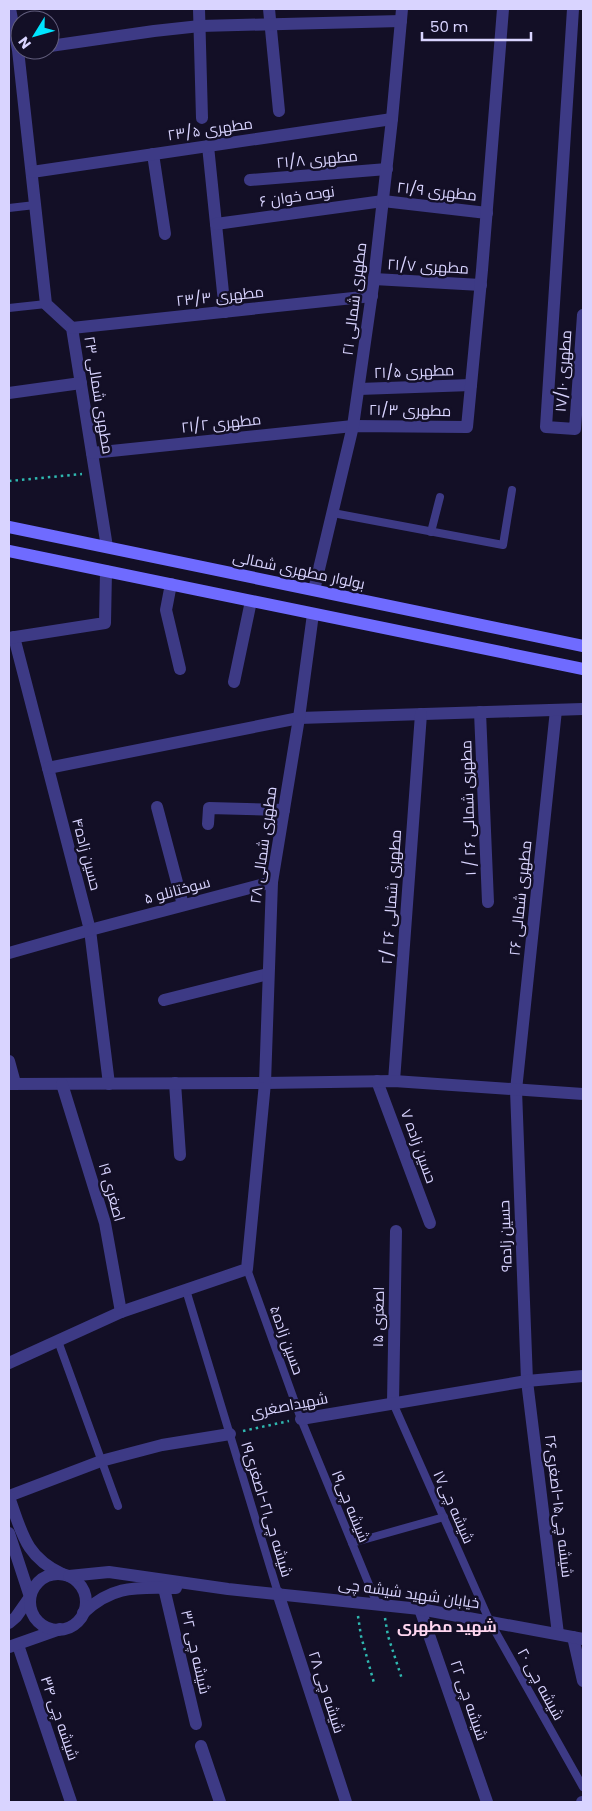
<svg xmlns="http://www.w3.org/2000/svg" width="592" height="1811" font-family="Poppins,Cairo,sans-serif">
<style>
.lines{fill:none;stroke-linecap:round;stroke-linejoin:round}
.path{stroke:#2fb8b0;stroke-width:2.5;stroke-dasharray:2.5 4;stroke-linecap:butt}
.service{stroke:#3d3a85;stroke-width:8}
.minor{stroke:#3d3a85;stroke-width:12}
.tertiary{stroke:#3d3a85;stroke-width:12}
.secondary{stroke:#6f6bff;stroke-width:12}
.labels{text-anchor:middle;dominant-baseline:central;stroke-width:5;stroke-linejoin:round;paint-order:stroke}
.street-label{font-size:15px;fill:#d9d4ff;stroke:#130f26}
.neighbourhood-label{font-size:16px;font-weight:bold;fill:#ffd6f0;stroke:#130f26}
</style>
<rect width="100%" height="100%" fill="#130f26"/>
<g class="lines">
<g class="path">
<path d="M 9,481 L 82,474"/>
<path d="M 243,1431 L 289,1421"/>
<path d="M 358,1616 L 361,1636 L 374,1683"/>
<path d="M 385,1618 L 388,1636 L 402,1679"/>
</g>
<g class="service">
<path d="M 9,208 L 35,205"/>
<path d="M 9,308 L 46,304"/>
<path d="M 333,513 L 503,545 L 512,490"/>
<path d="M 431,532 L 440,497"/>
<path d="M 247,1269 L 301,1419 L 377,1604"/>
<path d="M 186,1290 L 278,1593"/>
<path d="M 58,1341 L 118,1506"/>
<path d="M 393,1403 L 490,1622 L 583,1787"/>
<path d="M 352,1543 L 444,1517"/>
</g>
<g class="minor">
<path d="M 10,9 L 18,50 L 46,304 L 72,328 L 107,547"/>
<path d="M 199,9 L 202,118"/>
<path d="M 269,9 L 279,111"/>
<path d="M 573,9 L 546,427 L 575,429 L 583,315"/>
<path d="M 50,46 L 154,31 L 200,26 L 401,21"/>
<path d="M 208,146 L 225,312"/>
<path d="M 153,154 L 165,234"/>
<path d="M 32,172 L 392,119"/>
<path d="M 250,180 L 387,169"/>
<path d="M 216,224 L 383,201 L 487,213"/>
<path d="M 374,279 L 481,285"/>
<path d="M 72,328 L 372,296"/>
<path d="M 359,389 L 471,385"/>
<path d="M 9,393 L 81,383"/>
<path d="M 92,453 L 353,426 L 467,427 L 482,270 L 503,9"/>
<path d="M 171,584 L 166,610 L 180,669"/>
<path d="M 314,590 L 353,426 L 374,279 L 392,119 L 402,9"/>
<path d="M 14,637 L 90,930 L 109,1084"/>
<path d="M 9,638 L 105,623 L 106,571"/>
<path d="M 234,682 L 251,601"/>
<path d="M 556,710 L 516,1090 L 527,1381 L 558,1634"/>
<path d="M 480,712 L 488,902"/>
<path d="M 48,768 L 299,718 L 583,709"/>
<path d="M 157,807 L 183,905"/>
<path d="M 208,824 L 209,808 L 284,810"/>
<path d="M 9,953 L 90,930 L 272,882"/>
<path d="M 164,1000 L 268,974"/>
<path d="M 9,1061 L 15,1083"/>
<path d="M 377,1081 L 430,1223"/>
<path d="M 394,1081 L 421,714"/>
<path d="M 175,1083 L 180,1155"/>
<path d="M 9,1084 L 265,1083 L 394,1081 L 583,1094"/>
<path d="M 62,1084 L 105,1223 L 121,1312"/>
<path d="M 9,1363 L 121,1312 L 247,1269 L 265,1083 L 272,882 L 299,718 L 313,614"/>
<path d="M 393,1403 L 396,1231"/>
<path d="M 301,1419 L 527,1381 L 583,1376"/>
<path d="M 9,1496 L 101,1461 L 162,1445 L 230,1434"/>
<path d="M 164,1588 L 196,1724"/>
<path d="M 278,1593 L 346,1802"/>
<path d="M 420,1609 L 487,1802"/>
<path d="M 9,1623 L 16,1617 L 30,1597"/>
<path d="M 573,1637 L 583,1681"/>
<path d="M 18,1645 L 71,1802"/>
<path d="M 9,1647 L 60,1629"/>
<path d="M 201,1746 L 220,1802"/>
<path d="M 582,1802 L 583,1802"/>
</g>
<g class="tertiary">
<path d="M 9,1497 C 22,1533 25,1556 62,1574"/>
<path d="M 9,1533 L 30,1597"/>
<circle cx="58" cy="1602" r="28"/>
<path d="M 69,1576 L 109,1572 L 228,1589 L 420,1609 L 583,1639"/>
<path d="M 83,1613 C 114,1584 137,1588 176,1588"/>
</g>
<g class="secondary">
<path d="M 9,527 L 583,646"/>
<path d="M 9,551 L 583,669"/>
</g>
</g>
<g class="labels">
<g class="street-label">
<text transform="translate(210 129) rotate(-8)">مطهری ۲۳/۵</text>
<text transform="translate(317 159) rotate(-5)">مطهری ۲۱/۸</text>
<text transform="translate(437 191) rotate(6)">مطهری ۲۱/۹</text>
<text transform="translate(297 196) rotate(-8)">نوحه خوان ۶</text>
<text transform="translate(428 266) rotate(3)">مطهری ۲۱/۷</text>
<text transform="translate(220 296) rotate(-6)">مطهری ۲۳/۳</text>
<text transform="translate(354 299) rotate(-83)">مطهری شمالی ۲۱</text>
<text transform="translate(414 371) rotate(-2)">مطهری ۲۱/۵</text>
<text transform="translate(563 371) rotate(-86)">مطهری ۱۷/۱۰</text>
<text transform="translate(99 395) rotate(81)">مطهری شمالی ۲۳</text>
<text transform="translate(410 410) rotate(1)">مطهری ۲۱/۳</text>
<text transform="translate(221 423) rotate(-6)">مطهری ۲۱/۲</text>
<text transform="translate(299 570) rotate(12)">بولوار مطهری شمالی</text>
<text transform="translate(468 808) rotate(-92)">مطهری شمالی ۲۶ / ۱</text>
<text transform="translate(263 845) rotate(-82)">مطهری شمالی ۲۸</text>
<text transform="translate(87 854) rotate(75)">حسین زاده۴</text>
<text transform="translate(177 890) rotate(-15)">سوختانلو ۵</text>
<text transform="translate(391 897) rotate(-86)">مطهری شمالی ۲۶ /۲</text>
<text transform="translate(520 898) rotate(-84)">مطهری شمالی ۲۶</text>
<text transform="translate(419 1146) rotate(70)">حسین زاده ۷</text>
<text transform="translate(112 1192) rotate(74)">اصغری ۱۹</text>
<text transform="translate(505 1236) rotate(-92)">حسین زاده۹</text>
<text transform="translate(378 1317) rotate(-89)">اصغری ۱۵</text>
<text transform="translate(287 1340) rotate(70)">حسین زاده۵</text>
<text transform="translate(289 1405) rotate(-11)">شهیداصغری</text>
<text transform="translate(351 1506) rotate(68)">شیشه چی۱۹</text>
<text transform="translate(559 1506) rotate(83)">شیشه چی۱۵-اصغری۲۶</text>
<text transform="translate(454 1507) rotate(66)">شیشه چی۱۷</text>
<text transform="translate(267 1509) rotate(73)">شیشه چی۲۱-اصغری۱۹</text>
<text transform="translate(409 1593) rotate(8)">خیابان شهید شیشه چی</text>
<text transform="translate(196 1652) rotate(77)">شیشه چی ۳۲</text>
<text transform="translate(541 1684) rotate(61)">شیشه چی ۲۰</text>
<text transform="translate(327 1692) rotate(72)">شیشه چی ۲۸</text>
<text transform="translate(469 1700) rotate(71)">شیشه چی ۲۲</text>
<text transform="translate(60 1718) rotate(71)">شیشه چی ۳۴</text>
</g>
<g class="neighbourhood-label">
<text x="447" y="1626">شهید مطهری</text>
</g>
</g>
<rect width="592" height="1811" fill="none" stroke="#d9d4ff" stroke-width="20"/>
<g transform="translate(35 35) rotate(233)"><circle r="24" fill="#130f26" stroke="#625e7d"/>
<path d="M0-4L9 19L0 12L-9 19Z" fill="#00e5ff"/>
<text y="-8" font-size="14" font-weight="bold" text-anchor="middle" fill="#d9d4ff">N</text>
</g>
<path d="M422 32v8h109v-8" fill="none" stroke="#d9d4ff" stroke-width="2.5"/>
<text x="430" y="32" font-size="15" fill="#d9d4ff" stroke="#130f26" stroke-width="4" paint-order="stroke">50 m</text>
</svg>
